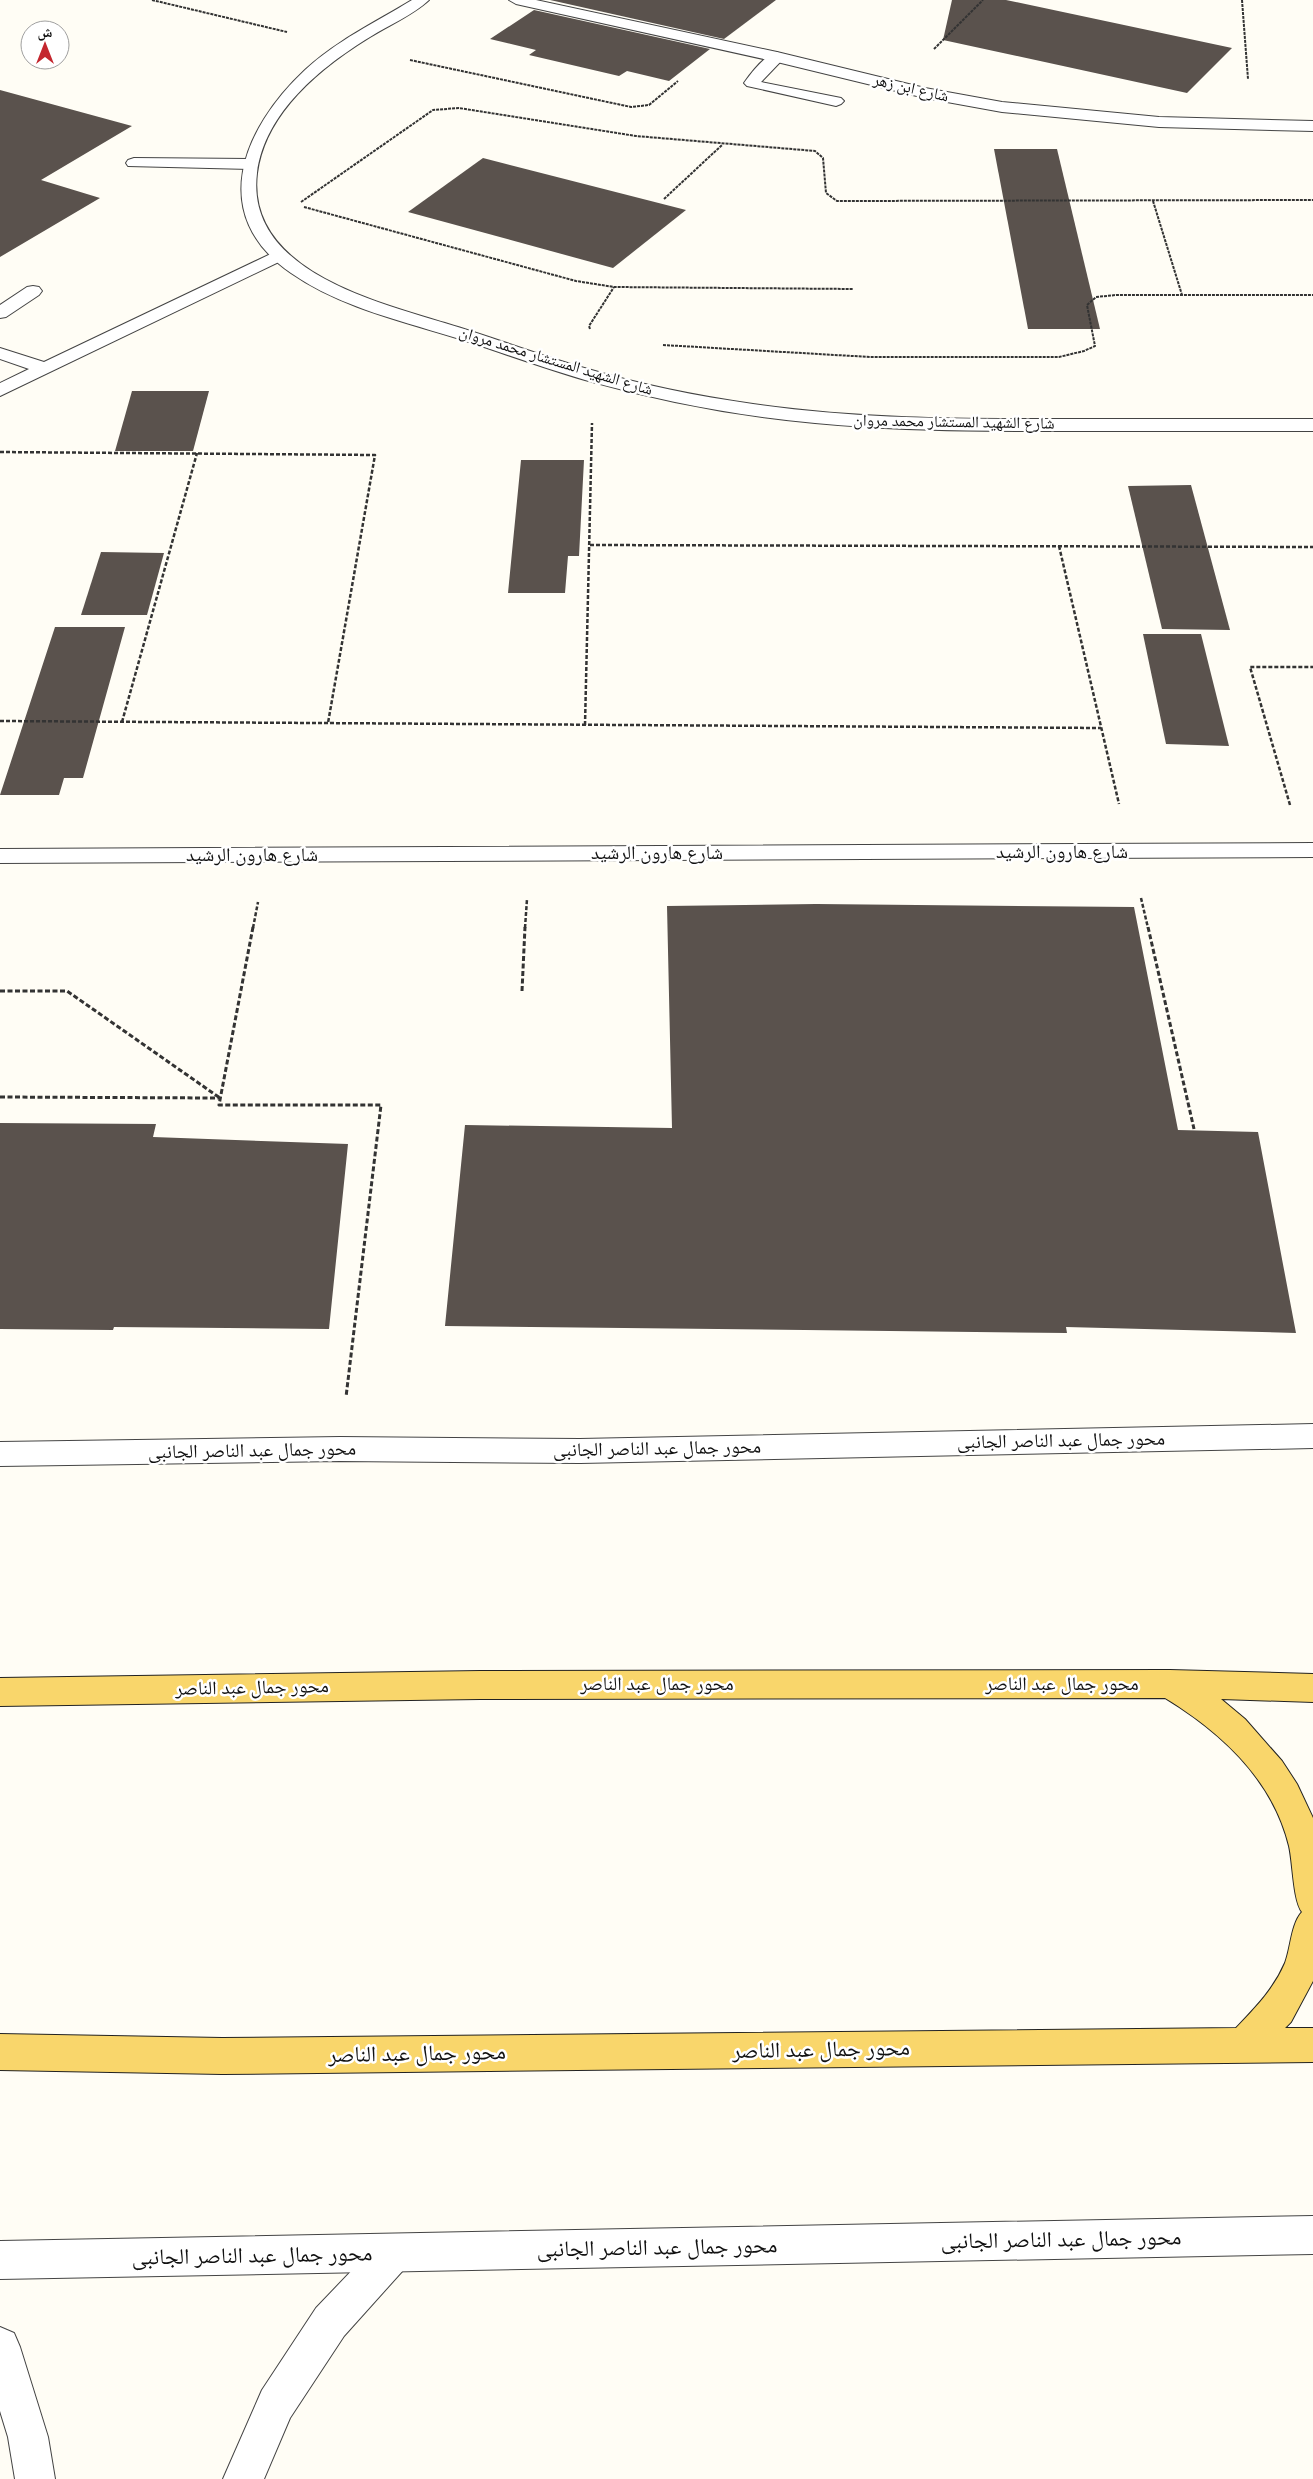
<svg xmlns="http://www.w3.org/2000/svg" width="1313" height="2479" font-family="Spectral,'Noto Naskh Arabic',serif">
<style>
.building{fill:#5a524d}
.lines{fill:none;stroke-linecap:round;stroke-linejoin:round}
.service-casing{stroke:#444;stroke-width:2}
.minor-casing{stroke:#444;stroke-width:2}
.tertiary-casing{stroke:#444;stroke-width:2}
.primary-casing{stroke:#222;stroke-width:2}
.path-far2{stroke:#333;stroke-width:2;stroke-dasharray:3 1;stroke-linecap:butt}
.path-far1{stroke:#333;stroke-width:2.5;stroke-dasharray:4 2;stroke-linecap:butt}
.path{stroke:#333;stroke-width:3;stroke-dasharray:5 2.5;stroke-linecap:butt}
.service{fill:#fff;fill-rule:evenodd}
.minor{fill:#fff;fill-rule:evenodd}
.tertiary{fill:#fff;fill-rule:evenodd}
.primary{fill:#f9d66b;fill-rule:evenodd}
.labels{text-anchor:middle;dominant-baseline:central;stroke-width:5;stroke-linejoin:round;paint-order:stroke}
.far-street-label{font-size:16px;fill:#111;stroke:#fff}
.street-label{font-size:19px;fill:#111;stroke:#fff}
.near-street-label{font-size:22px;fill:#111;stroke:#fff}
</style>
<rect width="100%" height="100%" fill="#fffdf5"/>
<g class="building">
<path d="M 550,0 L 776,0 L 724,39 Z"/>
<path d="M 952,0 L 1006,0 L 1232,48 L 1187,93 L 943,40 Z"/>
<path d="M 534,10 L 710,49 L 669,81 L 627,71 L 619,76 L 529,55 L 536,50 L 490,39 Z"/>
<path d="M 0,90 L 132,126 L 41,180 L 100,198 L 0,257 Z"/>
<path d="M 994,149 L 1057,149 L 1100,329 L 1028,329 Z"/>
<path d="M 483,158 L 686,210 L 613,268 L 408,212 Z"/>
<path d="M 132,391 L 209,391 L 193,451 L 115,451 Z"/>
<path d="M 521,460 L 584,460 L 579,556 L 568,556 L 565,593 L 508,593 Z"/>
<path d="M 1191,485 L 1230,630 L 1162,629 L 1128,486 Z"/>
<path d="M 101,552 L 164,553 L 147,615 L 81,615 Z"/>
<path d="M 55,627 L 125,627 L 83,778 L 64,778 L 59,795 L 0,795 Z"/>
<path d="M 1143,634 L 1201,634 L 1229,746 L 1166,744 Z"/>
<path d="M 816,904 L 1134,907 L 1178,1130 L 1258,1132 L 1296,1333 L 1066,1327 L 1067,1333 L 445,1326 L 465,1125 L 672,1128 L 667,906 Z"/>
<path d="M 0,1123 L 156,1124 L 153,1137 L 348,1144 L 329,1329 L 114,1327 L 113,1330 L 0,1329 Z"/>
</g>
<g class="lines">
<defs>
<g id="service">
<path d="M 777,52 L 785,57 L 761,82 L 841,98 L 844,101 L 841,104 L 836,106 L 747,86 L 744,83 C 751,73 765,55 777,52 Z"/>
<path d="M 134,158 L 250,159 L 258,164 L 250,169 L 128,166 L 126,163 L 128,160 Z"/>
<path d="M 279,250 L 285,251 L 288,255 L 285,259 L 0,396 L 0,383 L 29,369 L 0,359 L 0,348 L 44,362 Z"/>
<path d="M 33,286 L 39,287 L 42,291 L 39,295 L 6,317 L 0,318 L 0,305 L 27,287 Z"/>
</g>
<g id="minor">
<path d="M 509,0 L 536,0 L 777,52 L 925,88 L 1002,102 L 1159,117 L 1313,121 L 1313,131 L 1159,127 L 1002,112 L 925,98 L 777,62 L 516,4 Z"/>
<path d="M 1313,843 L 1313,857 L 0,863 L 0,849 Z"/>
<path d="M 1313,1424 L 1313,1448 L 580,1463 L 340,1461 L 0,1466 L 0,1442 L 340,1437 L 580,1439 Z"/>
<path d="M 393,2235 L 406,2241 L 412,2254 L 406,2267 L 344,2336 L 290,2418 L 264,2479 L 223,2479 L 262,2390 L 316,2308 L 380,2241 Z"/>
<path d="M 0,2327 L 14,2333 L 20,2347 L 48,2437 L 55,2479 L 15,2479 L 8,2437 L 0,2411 Z"/>
</g>
<g id="tertiary">
<path d="M 412,0 L 429,0 C 413,15 389,25 370,37 C 321,67 265,112 257,173 C 245,271 377,302 448,324 C 495,338 541,356 588,369 C 642,385 697,396 753,404 C 855,419 957,419 1061,419 C 1145,419 1229,419 1313,419 L 1313,431 C 1230,431 1147,431 1064,431 C 981,431 898,431 815,423 C 737,416 660,401 585,380 C 544,368 503,353 463,340 C 406,322 341,308 291,273 C 207,215 242,129 305,70 C 336,41 376,22 412,0 Z"/>
<path d="M 1313,2216 L 1313,2254 L 0,2279 L 0,2241 Z"/>
</g>
<path id="primary" d="M 1170,1670 L 1313,1674 L 1313,1702 L 1221,1699 L 1245,1719 L 1282,1761 L 1297,1784 L 1313,1818 L 1313,1981 L 1291,2022 L 1285,2028 L 1313,2028 L 1313,2062 L 222,2074 L 0,2070 L 0,2034 L 222,2038 L 1236,2028 C 1255,2008 1274,1989 1285,1963 C 1291,1947 1291,1924 1302,1912 C 1293,1901 1293,1863 1289,1846 C 1273,1780 1221,1732 1165,1698 L 480,1699 L 0,1706 L 0,1678 L 480,1671 Z"/>
</defs>
<use href="#service" class="service-casing"/>
<use href="#minor" class="minor-casing"/>
<use href="#tertiary" class="tertiary-casing"/>
<use href="#primary" class="primary-casing"/>
<g class="path-far2">
<path d="M 152,0 L 287,32"/>
<path d="M 1242,0 L 1248,79"/>
<path d="M 934,49 L 983,0"/>
<path d="M 410,60 L 631,107 L 649,105 L 678,81"/>
<path d="M 664,199 L 722,145"/>
<path d="M 1153,201 L 1182,295"/>
<path d="M 301,202 L 433,110 L 459,108 L 636,136 L 815,151 L 823,158 L 826,193 L 837,201 L 1313,200"/>
<path d="M 304,207 L 576,281 L 614,287 L 853,289"/>
<path d="M 590,329 L 589,326 L 614,287"/>
<path d="M 663,345 L 870,357 L 1059,357 L 1084,351 L 1095,346 L 1087,305 L 1096,297 L 1116,295 L 1313,295"/>
</g>
<g class="path-far1">
<path d="M 0,452 L 375,455 L 328,723"/>
<path d="M 590,545 L 1313,547"/>
<path d="M 1059,546 L 1119,804"/>
<path d="M 0,721 L 1101,728"/>
<path d="M 122,722 L 197,453"/>
<path d="M 585,725 L 592,423"/>
<path d="M 1290,805 L 1250,667 L 1313,667"/>
<path d="M 1141,898 L 1148,928"/>
<path d="M 253,928 L 258,902"/>
<path d="M 525,928 L 527,899"/>
</g>
<g class="path">
<path d="M 253,927 L 219,1105 L 381,1105 L 346,1397"/>
<path d="M 1148,927 L 1194,1129"/>
<path d="M 0,991 L 67,991 L 220,1098"/>
<path d="M 522,991 L 525,927"/>
<path d="M 0,1097 L 220,1098"/>
</g>
<use href="#service" class="service"/>
<use href="#minor" class="minor"/>
<use href="#tertiary" class="tertiary"/>
<use href="#primary" class="primary"/>
</g>
<g class="labels">
<g class="far-street-label">
<text transform="translate(911 88) rotate(13)">شارع ابن زهر</text>
<text transform="translate(556 361) rotate(17)">شارع الشهيد المستشار محمد مروان</text>
<text transform="translate(954 422) rotate(1)">شارع الشهيد المستشار محمد مروان</text>
</g>
<g class="street-label">
<text x="1062" y="852">شارع هارون الرشيد</text>
<text x="657" y="853">شارع هارون الرشيد</text>
<text x="252" y="855">شارع هارون الرشيد</text>
<text transform="translate(1061 1441) rotate(-1)">محور جمال عبد الناصر الجانبى</text>
<text transform="translate(657 1449) rotate(-1)">محور جمال عبد الناصر الجانبى</text>
<text transform="translate(252 1451) rotate(-1)">محور جمال عبد الناصر الجانبى</text>
<text x="657" y="1684">محور جمال عبد الناصر</text>
<text x="1062" y="1684">محور جمال عبد الناصر</text>
<text transform="translate(252 1688) rotate(-1)">محور جمال عبد الناصر</text>
</g>
<g class="near-street-label">
<text transform="translate(821 2050) rotate(-1)">محور جمال عبد الناصر</text>
<text transform="translate(417 2054) rotate(-1)">محور جمال عبد الناصر</text>
<text transform="translate(1061 2240) rotate(-1)">محور جمال عبد الناصر الجانبى</text>
<text transform="translate(657 2248) rotate(-1)">محور جمال عبد الناصر الجانبى</text>
<text transform="translate(252 2256) rotate(-1)">محور جمال عبد الناصر الجانبى</text>
</g>
</g>
<g transform="translate(45 45)"><circle r="24" fill="#ffffff" stroke="#a0a0a0"/>
<path d="M0-4L9 19L0 12L-9 19Z" fill="#c4262e"/>
<text y="-8" font-size="14" font-weight="bold" text-anchor="middle" fill="#111111">ش</text>
</g>
</svg>
